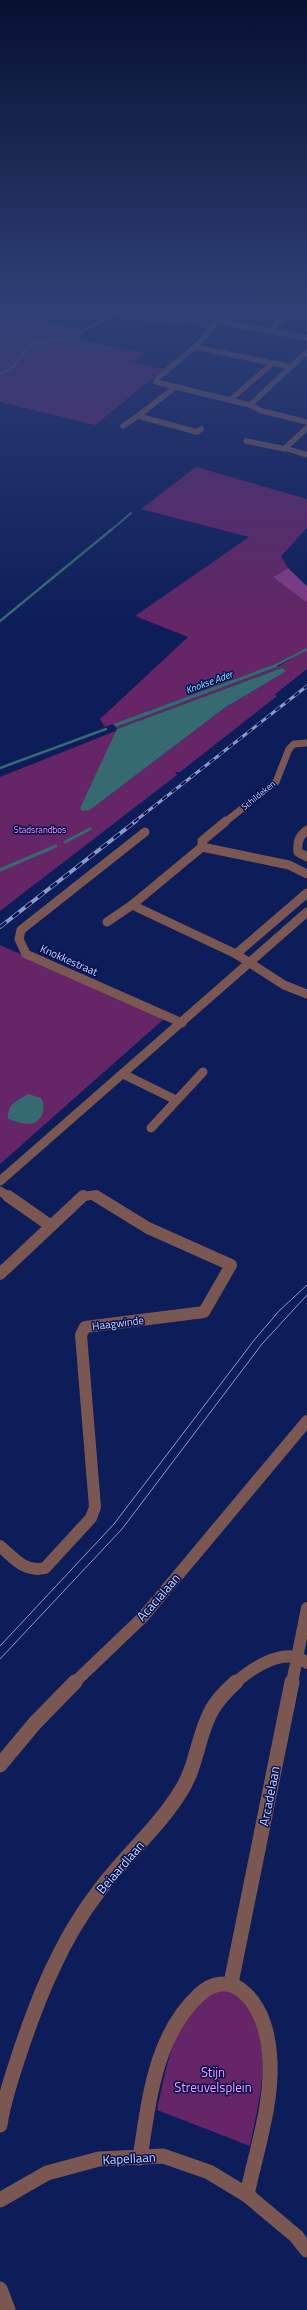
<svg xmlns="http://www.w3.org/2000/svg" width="307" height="2310" font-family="'Titillium Web',sans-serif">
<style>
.green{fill:#652566}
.forest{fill:#853a86}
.water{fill:#366a71}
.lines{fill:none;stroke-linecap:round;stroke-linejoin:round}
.stream-far2{stroke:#366a71;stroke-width:2}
.stream-far1{stroke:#366a71;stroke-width:2.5}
.stream{stroke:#366a71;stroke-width:3}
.minor-far4{stroke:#7b5752;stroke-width:5.5}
.minor-far3{stroke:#7b5752;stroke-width:7}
.minor-far2{stroke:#7b5752;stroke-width:9}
.minor-far1{stroke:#7b5752;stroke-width:12}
.minor{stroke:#7b5752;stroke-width:15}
.tram{stroke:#8a9ac7;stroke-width:1}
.rail-far1-casing{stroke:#8a9ac7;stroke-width:3}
.rail-casing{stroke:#8a9ac7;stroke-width:4}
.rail-far1{stroke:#06114d;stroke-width:2;stroke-dasharray:6;stroke-linecap:butt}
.rail{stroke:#06114d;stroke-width:2.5;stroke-dasharray:8;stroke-linecap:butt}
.labels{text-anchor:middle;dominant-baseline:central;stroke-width:3;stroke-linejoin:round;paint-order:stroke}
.far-street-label{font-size:9px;fill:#c7d7fd;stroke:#06114d}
.far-park-label{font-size:9px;fill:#fd99fd;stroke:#06114d}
.far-water-label{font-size:10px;font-style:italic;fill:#80eefd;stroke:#06114d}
.street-label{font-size:11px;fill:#c7d7fd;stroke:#06114d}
.near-street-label{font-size:13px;fill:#c7d7fd;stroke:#06114d}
.near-park-label{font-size:13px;fill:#fd99fd;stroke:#06114d}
</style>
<rect width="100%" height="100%" fill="#0d1d59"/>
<g class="green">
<path d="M 0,305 L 59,305 L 45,320 L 52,323 L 83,330 L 70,338 L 145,353 L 133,363 L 164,369 L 95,425 L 0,402 Z"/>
<path d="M 123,305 L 231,305 L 209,328 L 183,323 L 180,327 L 112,316 Z"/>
<path d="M 196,467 L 307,499 L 307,528 L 281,556 L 288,568 L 273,577 L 307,603 L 307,648 L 278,663 L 105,727 L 100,719 L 188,637 L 135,616 L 249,537 L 141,509 Z"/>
<path d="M 307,650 L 307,669 L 274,695 L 277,696 L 180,772 L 175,772 L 177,775 L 0,911 L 0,777 L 118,730 L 80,808 L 90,810 L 226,707 L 285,672 L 282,668 L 117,729 L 116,727 L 277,667 Z"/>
<path d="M 0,945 L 165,1018 L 0,1164 Z"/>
<path d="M 221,1990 C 234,1991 240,1997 247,2007 C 276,2048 258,2102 250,2146 L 157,2110 C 167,2068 173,2007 221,1990 Z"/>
</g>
<path class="forest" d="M 288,568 L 307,586 L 307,603 L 273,577 Z"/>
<g class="water">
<path d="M 278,663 L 277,667 L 116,727 L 113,724 Z"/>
<path d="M 282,668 L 286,671 L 285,672 L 226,707 L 90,810 L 82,811 L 80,808 L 117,729 Z"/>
<path d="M 28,1094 L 41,1098 C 47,1107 42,1124 29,1124 C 23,1124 14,1121 8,1119 C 7,1104 17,1101 28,1094 Z"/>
</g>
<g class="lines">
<g class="stream-far2">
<path d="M 0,374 C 22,366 17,355 32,346 C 45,338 64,340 78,337 L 83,330 L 104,321 L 122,305"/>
<path d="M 110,531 L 131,513"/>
</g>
<g class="stream-far1">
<path d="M 0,621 L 111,530"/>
<path d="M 274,666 L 307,649"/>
<path d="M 0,768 L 106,729"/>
</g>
<g class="stream">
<path d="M 65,842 L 90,829"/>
<path d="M 0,870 L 56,846"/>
</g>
<g class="minor-far4">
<path d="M 234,305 L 220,317 L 199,343 L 158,378 L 156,382 L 250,405 L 262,411 L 307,422"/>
<path d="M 217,321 L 307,338"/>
<path d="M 269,331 L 297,305"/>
<path d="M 195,347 L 291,367"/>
<path d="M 174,388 L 138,416 L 197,432 L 201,429"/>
<path d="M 230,400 L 273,363"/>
<path d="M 250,405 L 307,352"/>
<path d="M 123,426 L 138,416"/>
<path d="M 307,428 L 285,448 L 307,455"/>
<path d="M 246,441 L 285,449"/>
</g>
<path class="minor-far3" d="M 225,822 L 276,782 L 289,749 L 294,744 L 307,743"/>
<g class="minor-far2">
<path d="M 307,830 C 299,836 297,842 298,852 L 307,857"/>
<path d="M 145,832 L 21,930 L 19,939 L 26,954 L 182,1023"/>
<path d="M 202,847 L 202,841 L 226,821"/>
<path d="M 132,905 L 236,954 L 284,985 L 307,994"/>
<path d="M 107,922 L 132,905 L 202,847 L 289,865 L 307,874"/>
<path d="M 236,954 L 307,893"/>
<path d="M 123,1074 L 176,1100"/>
<path d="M 151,1128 L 203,1072"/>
<path d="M 0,1181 L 307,912"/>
<path d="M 0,1191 L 9,1197"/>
<path d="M 82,1197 L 93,1195 L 99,1197"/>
</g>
<g class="minor-far1">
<path d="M 8,1196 L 51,1226"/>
<path d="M 0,1274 L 83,1196"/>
<path d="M 0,1546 C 14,1558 25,1573 45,1568 L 91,1518 L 95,1507 L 81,1335 L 85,1327 L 204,1312 L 231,1265 L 148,1228 L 96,1196"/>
<path d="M 74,1683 L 143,1617 L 307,1421"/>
<path d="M 235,1683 C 252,1668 286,1645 307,1663"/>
<path d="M 292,1683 L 307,1608"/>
</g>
<g class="minor">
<path d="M 0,1765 L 35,1723 L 75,1682"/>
<path d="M 231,1983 L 292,1682"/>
<path d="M 0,2125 C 3,2102 11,2080 18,2058 C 37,2000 61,1940 98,1892 C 124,1857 158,1828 181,1791 C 196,1767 197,1742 208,1718 C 214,1703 225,1692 236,1682"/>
<path d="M 140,2158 C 149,2100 155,2035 200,1994 C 212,1983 228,1980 241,1990 C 262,2006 269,2036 270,2061 C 272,2106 256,2151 247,2195"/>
<path d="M 0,2200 L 47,2173 L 99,2159 L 163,2156 L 209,2172 L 247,2195 L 296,2236 L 307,2250"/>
<path d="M 0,2289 L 8,2310"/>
</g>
<g class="tram">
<path d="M 0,1646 L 114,1524 L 255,1339 L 279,1311 L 307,1285"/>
<path d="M 0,1659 L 122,1529 L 262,1344 L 307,1295"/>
</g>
<defs>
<path id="rail-far1" d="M 134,822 L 307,686"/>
<path id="rail" d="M 0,927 L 136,821"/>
</defs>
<use href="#rail-far1" class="rail-far1-casing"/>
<use href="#rail" class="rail-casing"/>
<use href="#rail-far1" class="rail-far1"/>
<use href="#rail" class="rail"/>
</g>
<linearGradient id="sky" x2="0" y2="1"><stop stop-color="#071031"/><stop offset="0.49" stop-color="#2f4076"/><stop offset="1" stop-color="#2f4076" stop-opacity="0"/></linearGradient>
<rect width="307" height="628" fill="url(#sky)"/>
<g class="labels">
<g class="far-street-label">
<text transform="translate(258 795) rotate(-39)">Schildeken</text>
</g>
<g class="far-park-label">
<text x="40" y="829">Stadsrandbos</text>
</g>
<g class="far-water-label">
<text transform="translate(209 682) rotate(-20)">Knokse Ader</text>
</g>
<g class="street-label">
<text transform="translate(69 960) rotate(24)">Knokkestraat</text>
<text transform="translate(118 1323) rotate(-7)">Haagwinde</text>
</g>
<g class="near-street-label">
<text transform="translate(158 1597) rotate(-49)">Acacialaan</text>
<text transform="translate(269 1796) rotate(-79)">Arcadelaan</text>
<text transform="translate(120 1867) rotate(-49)">Beiaardlaan</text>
<text transform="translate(129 2158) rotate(-3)">Kapellaan</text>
</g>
<g class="near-park-label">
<text x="213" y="2072">Stijn<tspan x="213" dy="15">Streuvelsplein</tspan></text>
</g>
</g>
</svg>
